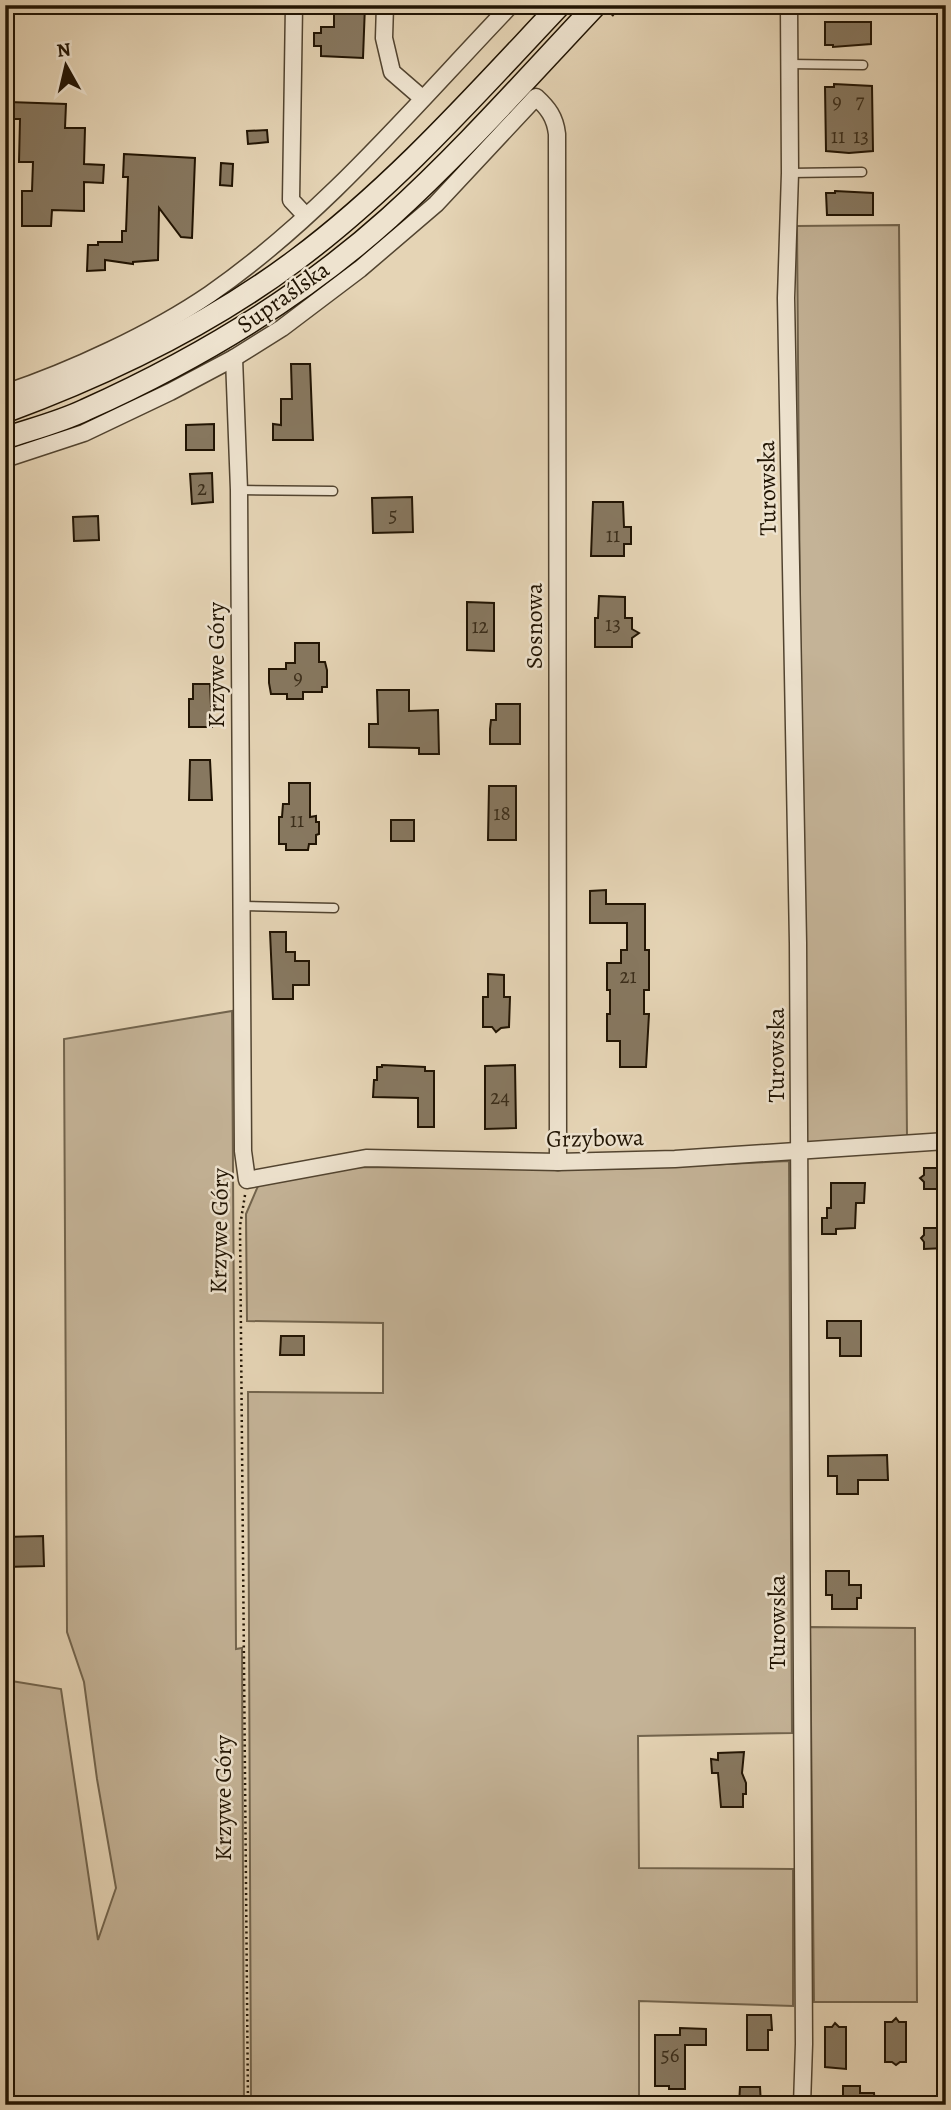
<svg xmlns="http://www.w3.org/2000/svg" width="951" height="2110" font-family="Alegreya,serif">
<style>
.green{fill:#c4b397;stroke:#72644d;stroke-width:2}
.building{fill:#877860;stroke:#211403;stroke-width:2}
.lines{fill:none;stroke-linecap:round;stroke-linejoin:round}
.lane-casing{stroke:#524430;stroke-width:11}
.street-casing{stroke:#524430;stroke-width:19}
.secondary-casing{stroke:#211403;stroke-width:24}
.path{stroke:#211403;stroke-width:2.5;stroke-dasharray:2 3.5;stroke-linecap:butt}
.lane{stroke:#eee3cf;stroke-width:8}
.street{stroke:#eee3cf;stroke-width:16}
.secondary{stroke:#eee3cf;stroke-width:21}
.labels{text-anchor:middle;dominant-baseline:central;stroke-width:5;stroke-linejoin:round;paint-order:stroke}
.number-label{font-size:21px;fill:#3a2d1a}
.street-label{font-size:24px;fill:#211403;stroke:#eee3cf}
</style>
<rect width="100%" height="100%" fill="#e5d4b5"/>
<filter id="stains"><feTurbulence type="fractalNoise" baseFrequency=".00286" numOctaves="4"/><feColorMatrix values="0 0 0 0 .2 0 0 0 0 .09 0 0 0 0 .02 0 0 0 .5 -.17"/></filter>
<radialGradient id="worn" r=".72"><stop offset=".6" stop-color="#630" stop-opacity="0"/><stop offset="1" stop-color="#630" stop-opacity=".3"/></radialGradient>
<g class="green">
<path d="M 899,225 L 907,1137 L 804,1145 L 797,226 Z"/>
<path d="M 232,1011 L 236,1649 L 242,1648 L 244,2105 L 5,2105 L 5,1680 L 61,1689 L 98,1940 L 116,1888 L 97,1779 L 84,1682 L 67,1632 L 64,1039 Z"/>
<path d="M 789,1161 L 792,1733 L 638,1736 L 639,1868 L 793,1869 L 793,2006 L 639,2001 L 639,2105 L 251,2105 L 248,1392 L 383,1393 L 383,1323 L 247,1321 L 246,1214 L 258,1186 L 283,1177 L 347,1167 L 619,1169 Z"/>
<path d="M 810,1627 L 915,1628 L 917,2002 L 814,2002 Z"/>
</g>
<g class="building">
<path d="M 334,5 L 365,5 L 363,58 L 321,56 L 321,46 L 314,46 L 314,33 L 321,33 L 321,27 L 334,27 Z"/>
<path d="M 825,22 L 871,22 L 871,44 L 833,47 L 833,45 L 825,45 Z"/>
<path d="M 834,84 L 872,86 L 873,151 L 849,153 L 826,151 L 825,87 L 834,87 Z"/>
<path d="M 9,102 L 66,104 L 65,128 L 85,128 L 84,164 L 104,165 L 103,183 L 84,182 L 84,211 L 52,210 L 51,226 L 22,226 L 22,191 L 32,191 L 33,162 L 19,162 L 20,119 L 8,119 Z"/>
<path d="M 267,130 L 268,142 L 248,144 L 247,131 Z"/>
<path d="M 124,154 L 195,158 L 192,238 L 181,237 L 159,208 L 158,260 L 133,262 L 133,264 L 105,260 L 105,270 L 87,271 L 88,245 L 98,245 L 98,242 L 122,242 L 122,231 L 126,231 L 128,177 L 123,177 Z"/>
<path d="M 221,163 L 233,164 L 232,186 L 220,185 Z"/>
<path d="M 835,191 L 873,193 L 873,215 L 827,215 L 826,193 L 835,193 Z"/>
<path d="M 291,364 L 310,364 L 313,440 L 273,440 L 273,424 L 281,425 L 281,399 L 292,399 Z"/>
<path d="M 214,424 L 214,450 L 186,450 L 186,425 Z"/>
<path d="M 212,473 L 213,502 L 192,504 L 190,474 Z"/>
<path d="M 412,497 L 413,532 L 373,533 L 372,498 Z"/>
<path d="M 593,502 L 623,502 L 624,527 L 631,527 L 631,544 L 624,544 L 624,556 L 591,556 Z"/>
<path d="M 98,516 L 99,540 L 74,541 L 73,517 Z"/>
<path d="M 599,596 L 625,597 L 625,618 L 632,618 L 632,629 L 639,633 L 632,638 L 632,647 L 595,647 L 595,618 L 598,618 Z"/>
<path d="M 467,602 L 494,603 L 494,651 L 467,650 Z"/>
<path d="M 295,643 L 319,643 L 319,662 L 325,662 L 327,670 L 327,687 L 322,687 L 322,692 L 303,692 L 303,699 L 287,699 L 287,694 L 271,694 L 269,683 L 269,669 L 286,669 L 286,663 L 295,663 Z"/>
<path d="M 193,684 L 210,684 L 212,727 L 189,727 L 189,699 L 193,699 Z"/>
<path d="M 377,690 L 409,690 L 409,711 L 438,710 L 439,754 L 419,754 L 419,748 L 369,747 L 369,724 L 378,724 Z"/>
<path d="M 496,704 L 520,704 L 520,744 L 490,744 L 490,729 L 491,720 L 496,720 Z"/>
<path d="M 190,760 L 210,760 L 212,800 L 189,800 Z"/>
<path d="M 289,783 L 310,783 L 310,817 L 316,816 L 316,822 L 319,822 L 319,834 L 316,835 L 316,844 L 309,844 L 308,850 L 286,850 L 286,844 L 279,844 L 279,817 L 282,817 L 283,804 L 289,804 Z"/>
<path d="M 489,786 L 516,786 L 516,840 L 488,840 Z"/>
<rect x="391" y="820" width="23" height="21"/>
<path d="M 606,890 L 606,904 L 645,904 L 645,950 L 649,950 L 649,990 L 644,990 L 644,1014 L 649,1014 L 646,1067 L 620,1067 L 620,1041 L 607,1041 L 607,1014 L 610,1014 L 610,990 L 607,990 L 607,963 L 621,963 L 621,950 L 627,950 L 627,923 L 590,923 L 590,891 Z"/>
<path d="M 270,932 L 286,932 L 286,952 L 295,952 L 295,961 L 309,961 L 309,985 L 293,985 L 293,999 L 273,999 Z"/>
<path d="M 488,974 L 504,975 L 504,997 L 510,997 L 509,1027 L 501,1028 L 496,1032 L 492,1027 L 483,1027 L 483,997 L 488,997 Z"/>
<path d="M 382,1065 L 425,1067 L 425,1071 L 434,1071 L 434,1127 L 418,1127 L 418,1098 L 373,1097 L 374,1080 L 377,1080 L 377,1067 L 382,1067 Z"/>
<path d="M 515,1065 L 516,1128 L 485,1129 L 485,1066 Z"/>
<path d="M 924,1168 L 946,1168 L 946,1189 L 924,1189 L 924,1182 L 920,1178 L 924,1175 Z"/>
<path d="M 831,1183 L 865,1183 L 864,1203 L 856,1203 L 855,1228 L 836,1229 L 836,1234 L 822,1234 L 822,1218 L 827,1218 L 827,1208 L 831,1208 Z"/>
<path d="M 924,1228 L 946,1228 L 946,1248 L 924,1249 L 924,1242 L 921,1238 L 924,1235 Z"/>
<path d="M 827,1321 L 861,1321 L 861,1356 L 840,1356 L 840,1338 L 827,1338 Z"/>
<path d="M 281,1336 L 304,1336 L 304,1355 L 280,1355 Z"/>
<path d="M 887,1455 L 888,1480 L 858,1480 L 858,1494 L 837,1494 L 837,1476 L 828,1476 L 828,1456 Z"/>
<path d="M 43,1536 L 44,1566 L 5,1567 L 5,1537 Z"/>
<path d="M 826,1571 L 849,1571 L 849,1585 L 861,1585 L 861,1598 L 857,1598 L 857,1609 L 832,1609 L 832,1595 L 826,1595 Z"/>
<path d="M 744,1752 L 742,1773 L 746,1783 L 746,1794 L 743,1794 L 743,1807 L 721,1807 L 718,1773 L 712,1773 L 711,1759 L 718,1760 L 718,1753 Z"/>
<path d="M 747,2015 L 771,2015 L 772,2030 L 768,2030 L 768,2050 L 747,2050 Z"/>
<path d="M 896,2018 L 899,2022 L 906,2022 L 906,2062 L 900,2062 L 896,2065 L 892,2062 L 885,2062 L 885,2022 L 892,2022 Z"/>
<path d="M 835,2023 L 839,2027 L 846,2027 L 846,2069 L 825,2067 L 825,2027 L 832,2027 Z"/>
<path d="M 680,2028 L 706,2029 L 706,2045 L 685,2045 L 685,2089 L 669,2089 L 669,2086 L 655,2086 L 655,2035 L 680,2035 Z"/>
<path d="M 843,2086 L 860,2086 L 860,2093 L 874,2093 L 875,2105 L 843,2105 Z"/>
<path d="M 740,2087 L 760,2087 L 761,2105 L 739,2105 Z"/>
</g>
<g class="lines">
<defs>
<g id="lane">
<path d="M 789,64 L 863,65"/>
<path d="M 790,173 L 862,172"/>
<path d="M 239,490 L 333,491"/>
<path d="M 240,906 L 334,908"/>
</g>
<g id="street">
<path d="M 294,5 L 291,200 L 306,216"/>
<path d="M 385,5 L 384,38 L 392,72 L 422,98"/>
<path d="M 789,5 L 790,173 L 786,298 L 798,943 L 804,2044 L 802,2105"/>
<path d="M 234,358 L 239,490 L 243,1151 L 247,1180 L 366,1158 L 558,1162 L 675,1159 L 946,1141"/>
<path d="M 5,393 C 71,371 153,333 210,294 C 324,215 415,105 511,5"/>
<path d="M 5,459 L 84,433 L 170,392 L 234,358 L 282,328 L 360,269 L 436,204 L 536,97 C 548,108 555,117 557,134 L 558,1162"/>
</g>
<g id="secondary">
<path d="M 5,412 C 108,374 208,326 296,260 C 394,187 476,94 560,5"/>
<path d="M 5,438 C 32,429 60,422 85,410 C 194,361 300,298 389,218 C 462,152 528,77 596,5"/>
</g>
</defs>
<use href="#lane" class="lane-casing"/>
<use href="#street" class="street-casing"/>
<use href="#secondary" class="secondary-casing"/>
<g class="path">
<path d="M 612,16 L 622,5"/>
<path d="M 245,1195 L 240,1226 L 248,2105"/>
</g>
<use href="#lane" class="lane"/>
<use href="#street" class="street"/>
<use href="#secondary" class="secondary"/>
</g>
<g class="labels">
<g class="number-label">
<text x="837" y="101">9</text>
<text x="860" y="101">7</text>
<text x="838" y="136">11</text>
<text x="861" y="136">13</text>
<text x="202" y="488">2</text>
<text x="393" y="515">5</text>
<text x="613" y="535">11</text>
<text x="613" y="624">13</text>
<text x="480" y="626">12</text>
<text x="298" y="677">9</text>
<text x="502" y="813">18</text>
<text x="297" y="820">11</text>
<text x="628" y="976">21</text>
<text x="500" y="1097">24</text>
<text x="670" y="2055">56</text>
</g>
<g class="street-label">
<text transform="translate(283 297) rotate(-35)">Supraślska</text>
<text transform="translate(767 488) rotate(-91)">Turowska</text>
<text transform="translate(534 626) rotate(-90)">Sosnowa</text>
<text transform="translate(216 665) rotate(-90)">Krzywe Góry</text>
<text transform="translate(776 1055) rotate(-90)">Turowska</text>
<text transform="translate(595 1138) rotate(-1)">Grzybowa</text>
<text transform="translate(219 1231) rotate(-89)">Krzywe Góry</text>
<text transform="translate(777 1622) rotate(-90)">Turowska</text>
<text transform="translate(223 1798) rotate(-90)">Krzywe Góry</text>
</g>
</g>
<rect width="951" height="2110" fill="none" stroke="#e5d4b5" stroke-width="28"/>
<rect x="7" y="7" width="937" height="2096" fill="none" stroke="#211403" stroke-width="3.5"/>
<rect x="14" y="14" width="923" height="2082" fill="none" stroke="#211403" stroke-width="2"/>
<g transform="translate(66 66) rotate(352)" stroke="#eee3cf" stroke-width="5" paint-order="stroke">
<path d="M0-5L12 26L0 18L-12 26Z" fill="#211403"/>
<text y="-10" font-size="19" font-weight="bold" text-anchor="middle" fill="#211403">N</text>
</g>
<rect width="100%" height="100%" filter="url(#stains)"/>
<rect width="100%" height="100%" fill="url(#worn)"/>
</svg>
